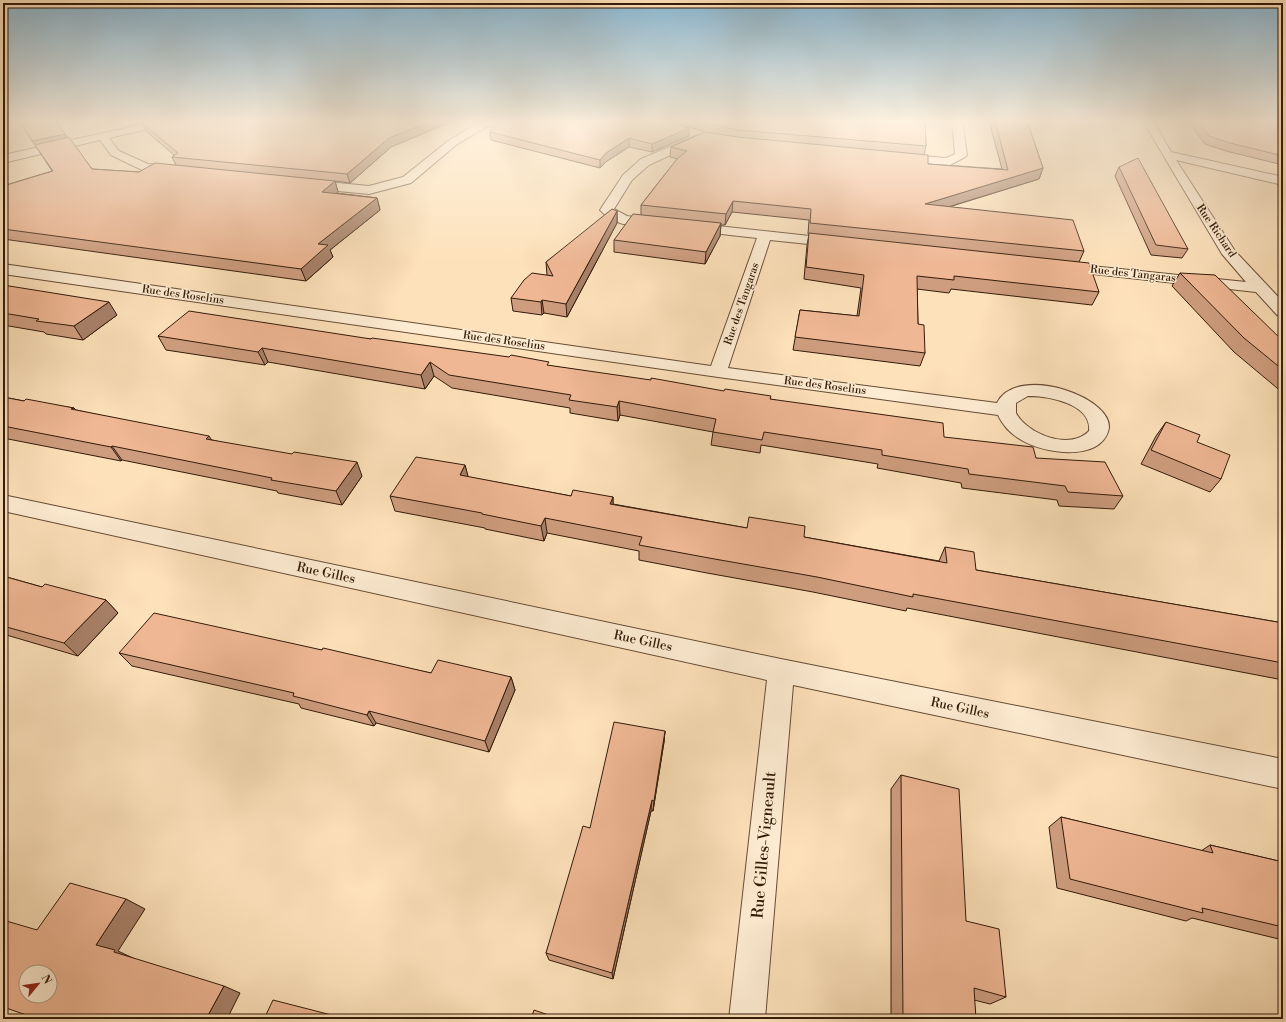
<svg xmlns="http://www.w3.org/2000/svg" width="1286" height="1022" font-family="'Libre Bodoni',serif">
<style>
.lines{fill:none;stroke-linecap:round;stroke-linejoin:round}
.minor-casing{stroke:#664c35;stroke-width:2}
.minor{fill:#feecd2;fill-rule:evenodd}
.wall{fill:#ce9d7f;stroke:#341b09}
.shaded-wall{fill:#a78068;stroke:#341b09}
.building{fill:#efb794;stroke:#341b09;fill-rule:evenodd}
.labels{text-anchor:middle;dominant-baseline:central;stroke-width:3;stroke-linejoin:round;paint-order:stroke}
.far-street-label{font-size:11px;fill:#341b09;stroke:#feecd2}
.street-label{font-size:13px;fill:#341b09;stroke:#feecd2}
.near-street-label{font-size:16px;fill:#341b09;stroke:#feecd2}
</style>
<rect width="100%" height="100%" fill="#fde1ba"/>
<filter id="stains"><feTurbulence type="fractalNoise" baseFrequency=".005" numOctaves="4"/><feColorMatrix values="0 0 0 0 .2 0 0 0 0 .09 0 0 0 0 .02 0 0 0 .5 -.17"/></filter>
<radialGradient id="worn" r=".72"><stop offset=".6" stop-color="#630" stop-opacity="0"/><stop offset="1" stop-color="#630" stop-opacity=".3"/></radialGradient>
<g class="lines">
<defs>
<g id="minor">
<path d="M 158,121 L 175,121 L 174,123 L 109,138 L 119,151 L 148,164 L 182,167 L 184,170 L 182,173 L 178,174 L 142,170 L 111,155 L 100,140 L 3,163 L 3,155 Z"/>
<path d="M 486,121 L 500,121 L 499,123 L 484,128 L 456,145 L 411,183 L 369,194 L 307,188 L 303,187 L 301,184 L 303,181 L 307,180 L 369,186 L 403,177 L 448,141 L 476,124 Z"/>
<path d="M 952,121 L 962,121 L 967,155 L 965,157 L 948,166 L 898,162 L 894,161 L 892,158 L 894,155 L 898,154 L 946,158 L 955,154 Z"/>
<path d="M 1143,121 L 1153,121 L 1171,152 L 1283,177 L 1283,185 L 1176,160 L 1235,251 L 1283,302 L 1283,317 L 1277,315 L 1256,292 L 1057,270 L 1055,267 L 1057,264 L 1062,263 L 1246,282 L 1222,254 Z"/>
<path d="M 698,135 L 704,138 L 702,140 L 649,165 L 632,180 L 614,209 L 627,216 L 663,221 L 665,224 L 663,227 L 658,228 L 623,224 C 616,222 605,216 600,210 L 623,175 L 641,159 Z"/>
<path d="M 690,223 L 837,239 L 842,240 L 844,243 L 842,246 L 837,247 L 770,240 L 728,368 L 997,403 C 1017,362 1120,399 1108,432 C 1097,462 1044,453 1023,441 C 1012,435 1003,426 998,415 L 718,377 L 3,274 L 3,264 L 711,366 L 757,238 L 685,230 L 683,227 L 685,224 ZM 1028,396 C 1049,396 1092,404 1089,431 C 1070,451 1027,434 1016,413 L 1016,403 Z"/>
<path d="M 3,495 L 781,659 L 1283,759 L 1283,789 L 793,685 L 765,1019 L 729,1019 L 767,680 L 3,511 Z"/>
</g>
</defs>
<use href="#minor" class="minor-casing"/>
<use href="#minor" class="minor"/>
</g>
<g class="wall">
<path d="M 134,121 L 453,121 L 391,147 L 350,183 L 335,181 L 338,192 L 337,193 L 377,198 L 380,210 L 330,250 L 333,257 L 306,281 L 3,239 L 3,186 L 52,171 L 25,130 L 65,134 L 67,137 L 92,169 L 139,172 L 176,165 L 172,157 L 174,155 L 146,131 L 142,123 L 137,124 Z"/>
<path d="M 669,121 L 925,121 L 926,146 L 924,155 L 928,164 L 1002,169 L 989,121 L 1027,121 L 1043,168 L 1039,179 L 949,207 L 1084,251 L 1079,262 L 1099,292 L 1092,305 L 951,289 L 949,293 L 917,289 L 918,324 L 925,353 L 920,366 L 793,350 L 800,310 L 857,316 L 861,288 L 804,279 L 807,245 L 809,234 L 808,234 L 809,220 L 732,212 L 725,225 L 721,225 L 720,236 L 705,264 L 614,252 L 614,240 L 641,215 L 641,205 L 677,159 L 670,157 L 671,147 L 705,132 Z"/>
<path d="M 1188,121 L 1283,121 L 1283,165 L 1226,151 L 1205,144 Z"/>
<path d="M 490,132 L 689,136 L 652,152 L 629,147 L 607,161 L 600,168 L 491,140 Z"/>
<path d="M 1119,167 L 1188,249 L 1182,258 L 1151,255 L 1115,176 Z"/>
<path d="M 617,211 L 617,223 L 567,317 L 544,313 L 542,315 L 513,311 L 511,298 L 547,275 L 546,262 Z"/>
<path d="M 1180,273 L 1283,341 L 1283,393 L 1234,352 L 1172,286 Z"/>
<path d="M 3,285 L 117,315 L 83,340 L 46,334 L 44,332 L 3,325 Z"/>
<path d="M 158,336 L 371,339 L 770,399 L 1036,458 L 1123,496 L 1114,509 L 1059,506 L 1057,500 L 962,488 L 961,483 L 877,468 L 878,464 L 761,445 L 760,453 L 711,445 L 713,432 L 620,415 L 618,421 L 570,413 L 570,408 L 452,388 L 434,376 L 425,389 L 268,362 L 265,365 L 166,350 Z"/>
<path d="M 3,397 L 24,401 L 74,408 L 76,410 L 212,440 L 362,476 L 342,505 L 278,493 L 277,491 L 122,460 L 121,461 L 3,438 Z"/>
<path d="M 1166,422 L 1221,479 L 1210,492 L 1141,464 L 1156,436 Z"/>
<path d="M 465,465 L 468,477 L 571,496 L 613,497 L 613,504 L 747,528 L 804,537 L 939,561 L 945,547 L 976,570 L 1283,623 L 1283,680 L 907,608 L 906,611 L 813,592 L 707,573 L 639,560 L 639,551 L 547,533 L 544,541 L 485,529 L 485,528 L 395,511 L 390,496 Z"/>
<path d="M 3,576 L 42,587 L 106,600 L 118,613 L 78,656 L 3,634 Z"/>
<path d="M 322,650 L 431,673 L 511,677 L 515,690 L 489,752 L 376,723 L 374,726 L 301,708 L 299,704 L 132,666 L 119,653 Z"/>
<path d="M 665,731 L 664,742 L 653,811 L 651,811 L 613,979 L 549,960 L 546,953 L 590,828 Z"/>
<path d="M 901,775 L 966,921 L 1006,997 L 990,1004 L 974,1000 L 976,1019 L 891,1019 L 891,789 Z"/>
<path d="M 1061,817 L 1201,851 L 1210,845 L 1283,862 L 1283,940 L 1192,918 L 1186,921 L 1057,888 L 1049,827 Z"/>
</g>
<g class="shaded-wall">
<path d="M 136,121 L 153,121 L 137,124 Z"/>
<path d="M 432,121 L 453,121 L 391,147 L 350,183 L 347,174 L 389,138 Z"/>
<path d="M 689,128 L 689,136 L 652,152 L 652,144 Z"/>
<path d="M 65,134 L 68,139 L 36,146 L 32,141 Z"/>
<path d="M 629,138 L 629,147 L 607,161 L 600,168 L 600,160 L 606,153 Z"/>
<path d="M 1043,168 L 1039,179 L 922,215 L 925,204 Z"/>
<path d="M 335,181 L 338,192 L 326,203 L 322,192 Z"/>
<path d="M 377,198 L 380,210 L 330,250 L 333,257 L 306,281 L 301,269 L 318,244 Z"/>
<path d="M 733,201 L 732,212 L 725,225 L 726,214 Z"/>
<path d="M 617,211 L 617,223 L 567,317 L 566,304 Z"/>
<path d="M 721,223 L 720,236 L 705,264 L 706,252 Z"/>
<path d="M 542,300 L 544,313 L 542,315 L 541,302 Z"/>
<path d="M 109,302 L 117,315 L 83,340 L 74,326 Z"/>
<path d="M 262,348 L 268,362 L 265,365 L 258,352 Z"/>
<path d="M 430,362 L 434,376 L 425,389 L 421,375 Z"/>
<path d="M 619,401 L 620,415 L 618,421 L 617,407 Z"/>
<path d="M 209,436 L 218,450 L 206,439 Z"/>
<path d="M 112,446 L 122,460 L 121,461 L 111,447 Z"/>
<path d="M 357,462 L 362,476 L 342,505 L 336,491 Z"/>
<path d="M 465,465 L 469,480 L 460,475 Z"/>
<path d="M 613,497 L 613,513 L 610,504 Z"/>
<path d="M 545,518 L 547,533 L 544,541 L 541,526 Z"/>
<path d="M 106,600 L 118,613 L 78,656 L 64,643 Z"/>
<path d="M 511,677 L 515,690 L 489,752 L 485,741 Z"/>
<path d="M 369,711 L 376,723 L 374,726 L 367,715 Z"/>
<path d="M 665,731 L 664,742 L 653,811 L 654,801 Z"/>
<path d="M 652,800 L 651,811 L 613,979 L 612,973 Z"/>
<path d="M 3,886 L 8,889 L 3,896 Z"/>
<path d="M 126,899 L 145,909 L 118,951 L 135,959 L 134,961 L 96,945 Z"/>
<path d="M 224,986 L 240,993 L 227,1019 L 206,1019 Z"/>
</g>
<g class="building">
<path d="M 38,121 L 56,121 L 65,134 L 32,141 L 21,124 Z"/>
<path d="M 152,121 L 432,121 L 389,138 L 347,174 L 172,157 L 178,153 L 142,123 Z"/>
<path d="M 502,121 L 665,121 L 689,128 L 652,144 L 629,138 L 606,153 L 600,160 L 490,132 Z"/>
<path d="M 697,121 L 925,121 L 926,146 L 738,130 L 706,123 Z"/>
<path d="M 995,121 L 1027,121 L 1043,168 L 925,204 L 1073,220 L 1084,251 L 810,223 L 811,209 L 733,201 L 726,214 L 641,205 L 677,159 L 687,151 L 671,147 L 705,132 L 738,137 L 928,155 L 928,164 L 1008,170 Z"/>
<path d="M 1198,121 L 1283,121 L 1283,156 L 1230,143 L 1209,136 Z"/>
<path d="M 69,137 L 92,169 L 139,172 L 155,163 L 335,181 L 322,192 L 377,198 L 318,244 L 328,245 L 301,269 L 3,229 L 3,186 L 53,171 L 35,145 Z"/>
<path d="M 1138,158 L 1188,249 L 1156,245 L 1119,167 Z"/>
<path d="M 612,209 L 617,211 L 566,304 L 542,300 L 541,302 L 511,298 L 524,280 L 532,273 L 553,276 L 546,262 Z"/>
<path d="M 633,214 L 721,223 L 706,252 L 614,240 Z"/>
<path d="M 809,233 L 1089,263 L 1099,292 L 954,276 L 954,280 L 917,276 L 918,324 L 924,325 L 925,353 L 795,337 L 800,310 L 859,316 L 864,275 L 806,267 Z"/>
<path d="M 1180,273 L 1215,275 L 1283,341 L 1283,370 L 1244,338 Z"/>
<path d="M 3,285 L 109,302 L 74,326 L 36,321 L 39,319 L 3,313 Z"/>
<path d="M 189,311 L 371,339 L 372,338 L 509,357 L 511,355 L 549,362 L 547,365 L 651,380 L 651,378 L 724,391 L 725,389 L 771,396 L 770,399 L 943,423 L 944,437 L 1033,447 L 1036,458 L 1105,462 L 1123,496 L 1068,492 L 1065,486 L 969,474 L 968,469 L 882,455 L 882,450 L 764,432 L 762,440 L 713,432 L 716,419 L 619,401 L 617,407 L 569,400 L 571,395 L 449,375 L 430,362 L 421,375 L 262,348 L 258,352 L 158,336 Z"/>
<path d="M 3,397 L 24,401 L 26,399 L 74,408 L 71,409 L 209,436 L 206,439 L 292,454 L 294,452 L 357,462 L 336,491 L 271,480 L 272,478 L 112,446 L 111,447 L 3,426 Z"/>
<path d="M 1166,422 L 1200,435 L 1197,442 L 1230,455 L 1221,479 L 1151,450 Z"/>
<path d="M 416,457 L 465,465 L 460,475 L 571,496 L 573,490 L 613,497 L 610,504 L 747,528 L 749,517 L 805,526 L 804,537 L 947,563 L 945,547 L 974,552 L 976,570 L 1283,623 L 1283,663 L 913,594 L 913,597 L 817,577 L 709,558 L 639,545 L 642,537 L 545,518 L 541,526 L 482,514 L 482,513 L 390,496 Z"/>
<path d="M 3,576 L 42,587 L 45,584 L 106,600 L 64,643 L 3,626 Z"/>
<path d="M 154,613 L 322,650 L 323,648 L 431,673 L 438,660 L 511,677 L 485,741 L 369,711 L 367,715 L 293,696 L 294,693 L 119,653 Z"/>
<path d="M 614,722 L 665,731 L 654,801 L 652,800 L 612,973 L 546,953 L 583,826 L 590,828 Z"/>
<path d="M 901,775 L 959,789 L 966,921 L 999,929 L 1006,997 L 974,988 L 976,1019 L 903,1019 Z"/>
<path d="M 1061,817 L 1213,853 L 1210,845 L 1283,862 L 1283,927 L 1202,908 L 1203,913 L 1070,879 Z"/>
<path d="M 70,883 L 126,899 L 96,945 L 115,950 L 114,952 L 224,986 L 206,1019 L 38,1019 L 3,1007 L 3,920 L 37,930 ZM 26,972 L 50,972 L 50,996 L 26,996 Z"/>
<path d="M 273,1000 L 347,1019 L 264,1019 Z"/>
<path d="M 534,1010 L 560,1019 L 531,1019 Z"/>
</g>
<linearGradient id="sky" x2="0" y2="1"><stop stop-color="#8bb8d2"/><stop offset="0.46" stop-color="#fef2e0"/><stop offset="1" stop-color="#fef2e0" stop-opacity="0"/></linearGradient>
<rect width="1286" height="264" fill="url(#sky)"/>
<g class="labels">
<g class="far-street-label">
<text transform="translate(1216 231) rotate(56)">Rue Richard</text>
<text transform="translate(1133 274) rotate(6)">Rue des Tangaras</text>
<text transform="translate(183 295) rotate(8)">Rue des Roselins</text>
<text transform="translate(742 304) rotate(-71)">Rue des Tangaras</text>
<text transform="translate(504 341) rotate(8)">Rue des Roselins</text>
<text transform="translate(825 386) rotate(7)">Rue des Roselins</text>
</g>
<g class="street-label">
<text transform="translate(326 573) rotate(12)">Rue Gilles</text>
<text transform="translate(643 641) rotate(12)">Rue Gilles</text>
<text transform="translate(960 708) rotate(12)">Rue Gilles</text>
</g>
<g class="near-street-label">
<text transform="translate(764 845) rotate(-85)">Rue Gilles-Vigneault</text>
</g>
</g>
<rect width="1286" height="1022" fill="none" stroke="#fde1ba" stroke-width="16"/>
<rect x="4" y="4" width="1278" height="1014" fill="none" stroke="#341b09" stroke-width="2"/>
<rect x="8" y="8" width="1270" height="1006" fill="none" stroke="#341b09"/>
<g transform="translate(38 984) rotate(61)"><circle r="19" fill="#feecd2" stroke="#ad9882"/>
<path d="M0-3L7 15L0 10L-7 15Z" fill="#8f2418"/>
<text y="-6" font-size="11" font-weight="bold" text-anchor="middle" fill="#341b09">N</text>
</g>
<rect width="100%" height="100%" filter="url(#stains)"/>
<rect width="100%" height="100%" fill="url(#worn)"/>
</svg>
